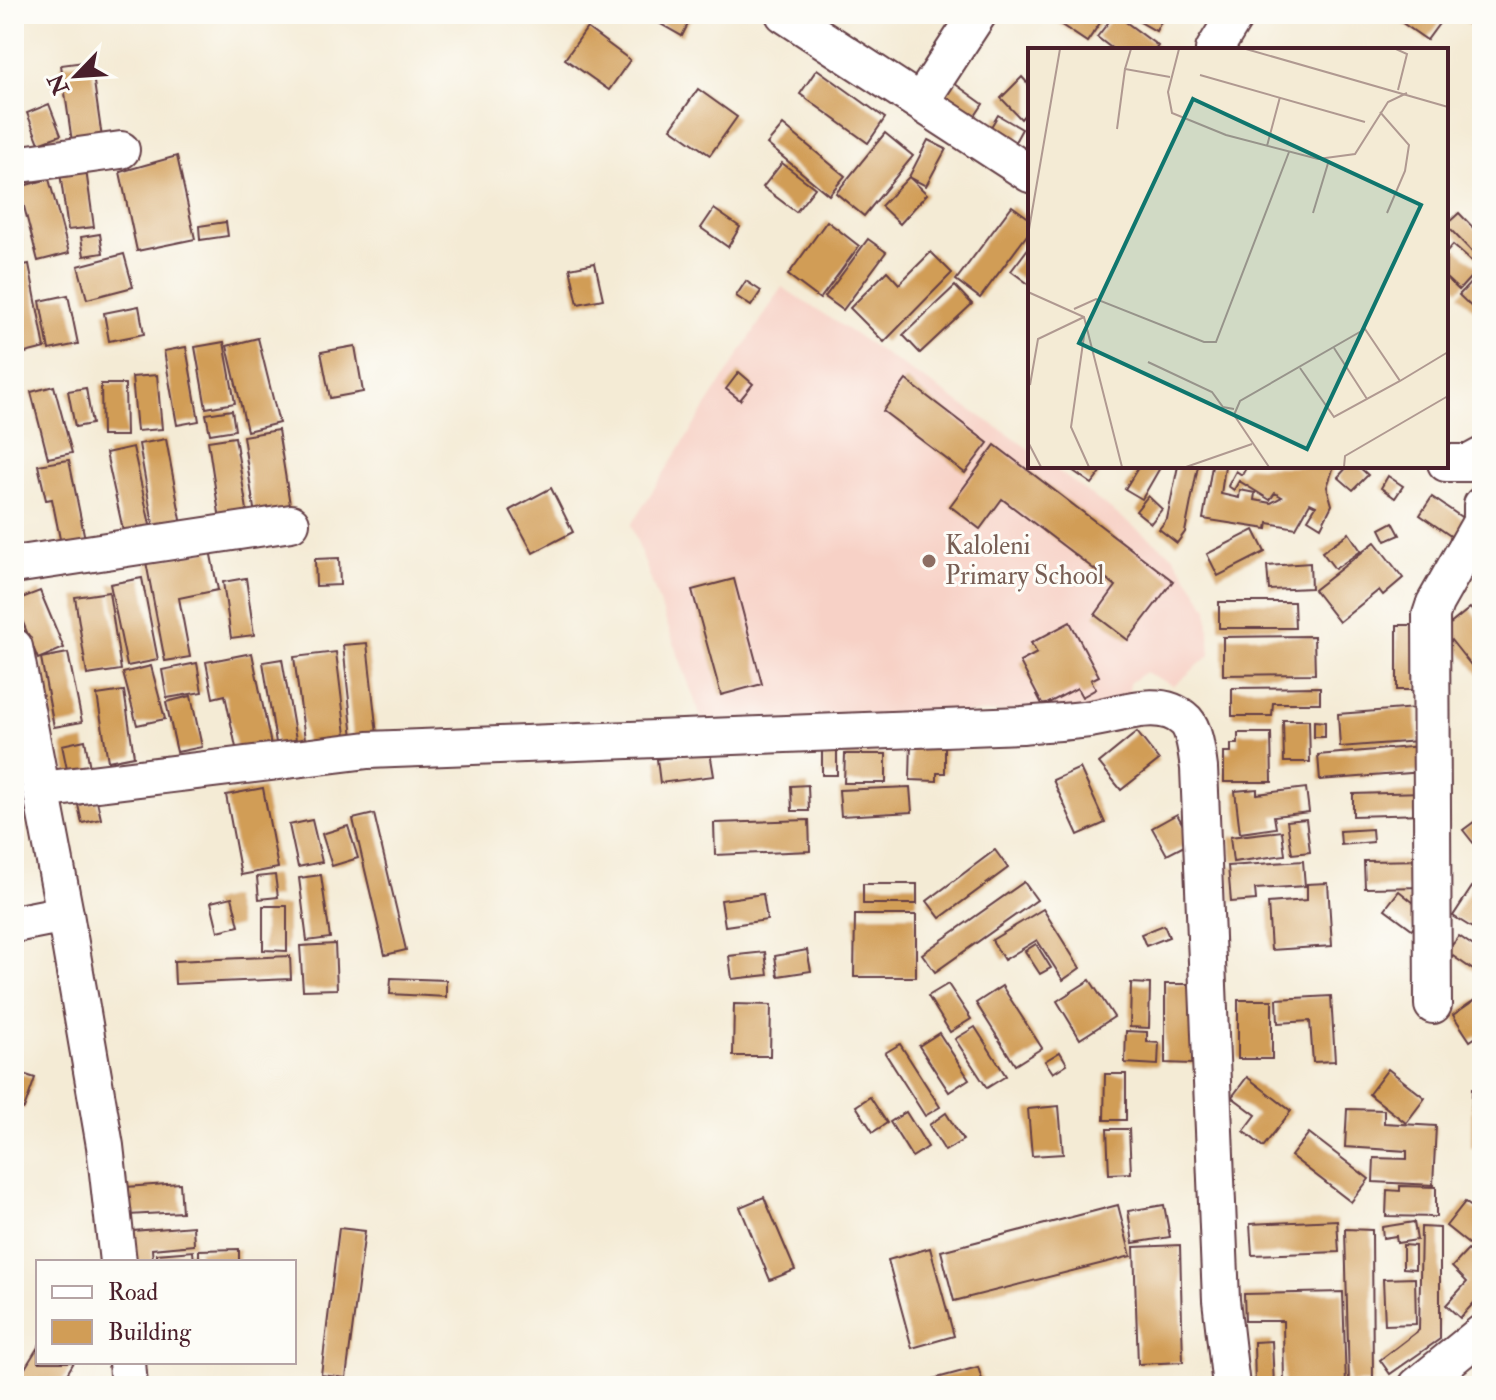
<svg xmlns="http://www.w3.org/2000/svg" width="1496" height="1400" font-family="'IM FELL Double Pica',serif">
<style>
.built{fill:#f7d1c6}
.building{fill:#d19d56}
.lines{fill:none;stroke-linecap:round;stroke-linejoin:round}
.minor-casing{stroke:#643e44;stroke-width:40}
.minor{stroke:#fff;stroke-width:36}
.education-dot{fill:#8d6e63;stroke:#fdfcf7;stroke-width:3}
.labels{text-anchor:middle;dominant-baseline:central;stroke-width:6;stroke-linejoin:round;paint-order:stroke}
.education-label{font-size:26px;fill:#785e54;stroke:#fdfcf7;text-anchor:start}
.inset-road{fill:none;stroke:#b09991;stroke-width:2}
.view{fill:#0f766e;fill-opacity:0.15;stroke:#0f766e;stroke-width:4}
.inset-edge{fill:none;stroke:#4a1f2b;stroke-width:4}
</style>
<rect width="100%" height="100%" fill="#fdfcf7"/>
<filter id="ink" filterUnits="userSpaceOnUse"><feTurbulence type="fractalNoise" baseFrequency=".0125" numOctaves="2"/><feDisplacementMap in="SourceGraphic" scale="16" xChannelSelector="R" yChannelSelector="G"/><feConvolveMatrix kernelMatrix="1 2 1 2 8 2 1 2 1" color-interpolation-filters="sRGB"/></filter>
<filter id="wash" filterUnits="userSpaceOnUse"><feTurbulence type="fractalNoise" baseFrequency=".006" numOctaves="4" result="noise"/><feDisplacementMap in="SourceGraphic" scale="32" xChannelSelector="R" yChannelSelector="G"/><feGaussianBlur stdDeviation="1.8" result="paint"/><feColorMatrix in="noise" values="0 0 0 0 0 0 0 0 0 0 0 0 0 0 0 0 0 1.4 0 .05"/><feComposite in="paint" operator="in"/></filter>
<g filter="url(#wash)">
<rect width="100%" height="100%" fill="#f4ebd5"/>
<path class="built" d="M 782,287 L 1009,435 L 1030,450 L 1030,466 L 1051,466 L 1174,556 L 1208,608 L 1210,655 L 1174,686 L 1145,672 L 1129,683 L 1130,701 L 1105,708 L 703,723 L 631,525 Z"/>
<g id="blocks">
<g class="building">
<path d="M 643,14 L 693,14 L 682,36 Z"/>
<path d="M 1045,14 L 1106,14 L 1087,42 Z"/>
<path d="M 1115,14 L 1158,46 L 1155,50 L 1114,50 L 1097,37 Z"/>
<path d="M 1126,14 L 1165,14 L 1156,31 Z"/>
<path d="M 1407,14 L 1446,14 L 1427,40 L 1401,22 Z"/>
<path d="M 1459,14 L 1482,14 L 1482,33 L 1458,17 Z"/>
<path d="M 587,28 L 630,60 L 609,90 L 565,59 Z"/>
<path d="M 91,61 L 102,138 L 72,142 L 61,65 Z"/>
<path d="M 817,69 L 885,118 L 868,143 L 800,94 Z"/>
<path d="M 1022,77 L 1030,86 L 1030,115 L 1027,112 L 1021,119 L 1001,98 Z"/>
<path d="M 951,81 L 983,104 L 969,125 L 937,103 Z"/>
<path d="M 698,89 L 737,117 L 710,155 L 671,128 Z"/>
<path d="M 49,104 L 61,135 L 39,143 L 27,113 Z"/>
<path d="M 15,112 L 25,159 L 14,161 L 14,113 Z"/>
<path d="M 998,115 L 1022,129 L 1010,151 L 985,137 Z"/>
<path d="M 783,125 L 845,176 L 829,195 L 767,144 Z"/>
<path d="M 885,133 L 913,156 L 864,216 L 836,193 Z"/>
<path d="M 928,140 L 946,149 L 926,186 L 909,177 L 927,194 L 900,224 L 881,206 L 909,177 Z"/>
<path d="M 177,156 L 195,239 L 137,251 L 120,172 Z"/>
<path d="M 782,163 L 815,188 L 796,212 L 763,187 Z"/>
<path d="M 86,170 L 94,227 L 68,230 L 60,173 Z"/>
<path d="M 49,179 L 69,253 L 38,261 L 19,187 Z"/>
<path d="M 14,193 L 16,193 L 24,252 L 14,253 Z"/>
<path d="M 1012,206 L 1030,219 L 1030,231 L 980,298 L 956,280 Z"/>
<path d="M 714,209 L 740,227 L 728,247 L 701,228 Z"/>
<path d="M 1459,213 L 1482,237 L 1482,262 L 1446,225 Z"/>
<path d="M 827,221 L 859,246 L 820,299 L 788,275 Z"/>
<path d="M 226,222 L 228,236 L 200,240 L 199,226 Z"/>
<path d="M 100,234 L 103,253 L 84,256 L 81,237 Z"/>
<path d="M 868,239 L 886,252 L 843,310 L 825,297 Z"/>
<path d="M 1453,245 L 1479,268 L 1459,290 L 1446,278 L 1446,253 Z"/>
<path d="M 1030,246 L 1030,285 L 1011,271 Z"/>
<path d="M 931,252 L 952,273 L 884,342 L 850,308 L 887,271 L 899,284 Z"/>
<path d="M 124,254 L 133,287 L 87,299 L 78,266 Z"/>
<path d="M 595,263 L 603,299 L 578,304 L 570,268 Z"/>
<path d="M 29,264 L 45,348 L 21,354 L 14,318 L 14,267 Z"/>
<path d="M 1479,274 L 1482,277 L 1482,317 L 1459,295 Z"/>
<path d="M 746,281 L 761,291 L 751,306 L 736,296 Z"/>
<path d="M 955,286 L 972,304 L 920,353 L 903,335 Z"/>
<path d="M 68,295 L 78,344 L 49,350 L 40,301 Z"/>
<path d="M 139,306 L 144,334 L 109,341 L 104,313 Z"/>
<path d="M 258,338 L 279,423 L 247,431 L 227,346 Z"/>
<path d="M 224,342 L 235,403 L 206,408 L 195,347 Z"/>
<path d="M 355,346 L 363,392 L 330,398 L 321,352 Z"/>
<path d="M 186,347 L 199,421 L 177,425 L 164,351 Z"/>
<path d="M 739,372 L 753,384 L 740,400 L 726,389 Z"/>
<path d="M 157,375 L 162,429 L 137,431 L 132,377 Z"/>
<path d="M 906,380 L 988,443 L 965,473 L 883,411 Z"/>
<path d="M 101,384 L 125,384 L 126,436 L 102,436 Z"/>
<path d="M 54,386 L 72,453 L 48,458 L 31,392 Z"/>
<path d="M 86,388 L 92,424 L 75,427 L 68,391 Z"/>
<path d="M 232,410 L 235,430 L 210,434 L 206,414 Z"/>
<path d="M 278,430 L 292,517 L 256,522 L 243,436 Z"/>
<path d="M 235,437 L 250,528 L 222,533 L 208,441 Z"/>
<path d="M 166,439 L 184,536 L 156,541 L 139,444 Z"/>
<path d="M 995,445 L 1173,581 L 1128,640 L 1095,615 L 1116,586 L 1002,499 L 980,529 L 950,506 Z"/>
<path d="M 133,447 L 152,534 L 125,539 L 106,453 Z"/>
<path d="M 69,460 L 87,549 L 63,554 L 52,499 L 46,500 L 38,465 Z"/>
<path d="M 1070,466 L 1093,466 L 1101,472 L 1092,484 L 1069,468 Z"/>
<path d="M 1139,466 L 1161,466 L 1142,499 L 1125,489 Z"/>
<path d="M 1178,466 L 1198,466 L 1185,532 L 1177,543 L 1159,529 L 1167,519 Z"/>
<path d="M 1212,466 L 1225,466 L 1221,494 L 1239,498 L 1240,490 L 1255,493 L 1254,500 L 1271,503 L 1282,497 L 1275,493 L 1270,500 L 1239,481 L 1234,490 L 1228,486 L 1236,471 L 1242,475 L 1247,466 L 1258,467 L 1334,466 L 1327,487 L 1332,505 L 1321,527 L 1308,519 L 1316,506 L 1310,503 L 1296,528 L 1268,523 L 1267,529 L 1203,519 Z"/>
<path d="M 1348,466 L 1358,466 L 1368,475 L 1353,490 L 1338,477 Z"/>
<path d="M 1388,476 L 1403,486 L 1395,498 L 1381,488 Z"/>
<path d="M 551,488 L 573,532 L 533,553 L 510,510 Z"/>
<path d="M 1148,496 L 1162,509 L 1151,523 L 1136,511 Z"/>
<path d="M 1432,497 L 1470,523 L 1458,541 L 1420,515 Z"/>
<path d="M 1393,522 L 1400,535 L 1386,541 L 1380,529 Z"/>
<path d="M 1254,530 L 1265,552 L 1218,576 L 1207,554 Z"/>
<path d="M 1349,533 L 1361,551 L 1335,569 L 1322,552 Z"/>
<path d="M 1375,542 L 1403,578 L 1383,595 L 1379,590 L 1339,622 L 1314,590 Z"/>
<path d="M 210,550 L 218,590 L 179,598 L 190,657 L 165,661 L 146,562 Z"/>
<path d="M 339,558 L 340,585 L 316,586 L 315,559 Z"/>
<path d="M 1310,563 L 1311,588 L 1269,590 L 1267,566 Z"/>
<path d="M 142,578 L 158,660 L 127,666 L 110,584 Z"/>
<path d="M 246,578 L 254,635 L 231,638 L 223,582 Z"/>
<path d="M 734,579 L 762,684 L 721,695 L 692,590 Z"/>
<path d="M 40,591 L 64,648 L 38,659 L 14,601 Z"/>
<path d="M 109,592 L 121,670 L 87,675 L 75,597 Z"/>
<path d="M 1219,602 L 1294,602 L 1295,628 L 1219,628 Z"/>
<path d="M 1470,608 L 1482,623 L 1482,679 L 1443,630 Z"/>
<path d="M 1070,622 L 1099,676 L 1091,680 L 1096,689 L 1082,697 L 1077,688 L 1043,706 L 1020,662 L 1037,653 L 1031,643 Z"/>
<path d="M 1397,625 L 1417,625 L 1418,690 L 1397,690 Z"/>
<path d="M 1314,636 L 1315,674 L 1223,675 L 1223,637 Z"/>
<path d="M 367,643 L 378,744 L 354,747 L 343,645 Z"/>
<path d="M 336,652 L 347,743 L 306,747 L 294,657 Z"/>
<path d="M 68,653 L 82,722 L 54,727 L 41,658 Z"/>
<path d="M 252,653 L 272,750 L 238,757 L 225,695 L 213,698 L 206,662 Z"/>
<path d="M 282,659 L 298,751 L 278,755 L 263,662 Z"/>
<path d="M 197,663 L 202,692 L 167,698 L 162,670 Z"/>
<path d="M 151,666 L 165,719 L 137,725 L 123,673 Z"/>
<path d="M 1320,687 L 1320,703 L 1273,703 L 1272,716 L 1232,716 L 1232,688 Z"/>
<path d="M 124,691 L 134,756 L 108,761 L 97,695 Z"/>
<path d="M 191,696 L 202,747 L 177,752 L 166,702 Z"/>
<path d="M 1416,708 L 1418,741 L 1340,747 L 1338,714 Z"/>
<path d="M 1283,720 L 1309,720 L 1310,762 L 1284,762 Z"/>
<path d="M 1314,721 L 1325,722 L 1325,737 L 1314,737 Z"/>
<path d="M 1137,732 L 1159,760 L 1121,790 L 1099,763 Z"/>
<path d="M 1238,733 L 1271,733 L 1272,782 L 1224,782 L 1224,752 L 1231,752 L 1231,744 L 1238,744 Z"/>
<path d="M 911,739 L 945,739 L 945,773 L 937,773 L 937,781 L 910,780 Z"/>
<path d="M 85,740 L 92,779 L 70,784 L 62,745 Z"/>
<rect x="822" y="745" width="15" height="30"/>
<path d="M 1421,746 L 1423,772 L 1320,780 L 1318,755 Z"/>
<path d="M 710,752 L 714,776 L 660,783 L 657,759 Z"/>
<path d="M 845,754 L 886,754 L 886,783 L 844,783 Z"/>
<path d="M 1080,768 L 1105,823 L 1078,835 L 1053,780 Z"/>
<path d="M 808,785 L 809,811 L 792,811 L 791,786 Z"/>
<path d="M 910,787 L 912,812 L 841,816 L 839,790 Z"/>
<path d="M 263,788 L 278,868 L 241,875 L 226,795 Z"/>
<path d="M 1306,788 L 1309,812 L 1274,816 L 1276,828 L 1240,833 L 1235,791 L 1257,789 L 1257,794 Z"/>
<path d="M 1424,792 L 1425,814 L 1353,816 L 1353,794 Z"/>
<path d="M 97,801 L 101,819 L 82,823 L 78,805 Z"/>
<path d="M 374,814 L 406,950 L 385,955 L 353,819 Z"/>
<path d="M 1177,814 L 1192,842 L 1167,855 L 1152,828 Z"/>
<path d="M 1482,816 L 1482,854 L 1463,830 Z"/>
<path d="M 1306,819 L 1310,852 L 1292,854 L 1287,821 Z"/>
<path d="M 312,820 L 322,862 L 298,867 L 289,825 Z"/>
<path d="M 809,820 L 810,851 L 715,855 L 714,823 Z"/>
<path d="M 348,826 L 358,858 L 332,866 L 322,834 Z"/>
<path d="M 1372,829 L 1373,842 L 1341,845 L 1340,831 Z"/>
<path d="M 1282,831 L 1285,855 L 1233,862 L 1230,837 Z"/>
<path d="M 995,850 L 1008,868 L 940,918 L 927,901 Z"/>
<path d="M 1428,860 L 1428,887 L 1365,888 L 1364,861 Z"/>
<path d="M 1303,861 L 1305,886 L 1255,889 L 1256,900 L 1231,902 L 1228,866 Z"/>
<path d="M 275,875 L 278,897 L 259,899 L 257,877 Z"/>
<path d="M 321,875 L 330,938 L 307,941 L 299,878 Z"/>
<path d="M 1024,882 L 1037,900 L 935,972 L 922,954 Z"/>
<path d="M 1328,883 L 1332,946 L 1271,950 L 1268,903 L 1307,900 L 1307,884 Z"/>
<rect x="863" y="884" width="54" height="20"/>
<path d="M 1472,887 L 1482,894 L 1482,934 L 1453,916 Z"/>
<path d="M 1399,891 L 1425,912 L 1412,929 L 1385,909 Z"/>
<path d="M 763,894 L 767,920 L 725,926 L 721,900 Z"/>
<path d="M 232,897 L 239,926 L 218,931 L 211,902 Z"/>
<path d="M 263,906 L 287,906 L 287,951 L 263,950 Z"/>
<path d="M 1043,909 L 1080,968 L 1063,980 L 1037,940 L 1004,960 L 992,940 Z"/>
<path d="M 855,915 L 916,915 L 916,977 L 854,977 Z"/>
<path d="M 1164,925 L 1169,937 L 1146,946 L 1141,934 Z"/>
<path d="M 1459,936 L 1482,952 L 1482,976 L 1447,952 Z"/>
<path d="M 335,944 L 337,989 L 303,990 L 300,946 Z"/>
<path d="M 1036,944 L 1051,968 L 1040,974 L 1025,951 Z"/>
<path d="M 807,950 L 811,971 L 778,976 L 775,956 Z"/>
<path d="M 765,952 L 768,975 L 732,979 L 729,956 Z"/>
<path d="M 290,956 L 291,979 L 175,984 L 174,961 Z"/>
<path d="M 391,978 L 446,980 L 446,997 L 390,994 Z"/>
<path d="M 1090,980 L 1114,1017 L 1080,1039 L 1057,1001 Z"/>
<path d="M 1131,983 L 1150,984 L 1149,1028 L 1130,1027 Z"/>
<path d="M 948,984 L 971,1019 L 950,1032 L 928,996 Z"/>
<path d="M 1165,984 L 1193,984 L 1193,1064 L 1165,1063 Z"/>
<path d="M 1002,986 L 1042,1048 L 1015,1065 L 976,1003 Z"/>
<path d="M 1331,996 L 1335,1061 L 1313,1062 L 1310,1021 L 1278,1023 L 1277,999 Z"/>
<path d="M 1476,999 L 1482,1008 L 1482,1033 L 1470,1041 L 1453,1015 Z"/>
<rect x="1238" y="1000" width="34" height="59"/>
<path d="M 734,1004 L 771,1005 L 770,1056 L 733,1056 Z"/>
<path d="M 975,1027 L 1006,1076 L 987,1088 L 955,1039 Z"/>
<path d="M 1126,1031 L 1147,1032 L 1147,1042 L 1159,1043 L 1158,1065 L 1125,1063 Z"/>
<path d="M 939,1033 L 969,1079 L 949,1092 L 919,1046 Z"/>
<path d="M 900,1044 L 940,1107 L 925,1116 L 885,1053 Z"/>
<path d="M 1060,1052 L 1067,1064 L 1053,1073 L 1045,1061 Z"/>
<path d="M 1388,1069 L 1425,1098 L 1406,1123 L 1369,1094 Z"/>
<path d="M 14,1071 L 35,1078 L 24,1109 L 14,1106 Z"/>
<path d="M 1105,1074 L 1126,1074 L 1126,1120 L 1104,1120 Z"/>
<path d="M 1247,1077 L 1291,1111 L 1263,1147 L 1244,1131 L 1256,1115 L 1232,1097 Z"/>
<path d="M 1472,1089 L 1482,1089 L 1482,1147 L 1471,1147 Z"/>
<path d="M 870,1097 L 887,1123 L 873,1132 L 856,1106 Z"/>
<path d="M 1059,1106 L 1063,1154 L 1032,1156 L 1028,1109 Z"/>
<path d="M 1347,1109 L 1384,1110 L 1384,1123 L 1436,1126 L 1433,1185 L 1373,1182 L 1374,1158 L 1407,1159 L 1407,1151 L 1345,1147 Z"/>
<path d="M 906,1112 L 928,1147 L 912,1157 L 890,1122 Z"/>
<path d="M 946,1113 L 963,1140 L 945,1151 L 929,1125 Z"/>
<path d="M 1107,1129 L 1129,1129 L 1131,1173 L 1109,1174 Z"/>
<path d="M 1309,1133 L 1369,1179 L 1351,1202 L 1291,1156 Z"/>
<path d="M 180,1183 L 182,1212 L 128,1215 L 126,1187 Z"/>
<path d="M 1400,1186 L 1436,1187 L 1436,1217 L 1386,1216 L 1387,1190 L 1400,1191 Z"/>
<path d="M 764,1197 L 795,1270 L 770,1280 L 740,1207 Z"/>
<path d="M 1465,1202 L 1482,1215 L 1482,1255 L 1446,1226 Z"/>
<path d="M 1118,1205 L 1131,1256 L 954,1301 L 941,1251 Z"/>
<path d="M 1164,1205 L 1170,1237 L 1133,1243 L 1128,1211 Z"/>
<path d="M 1337,1220 L 1339,1252 L 1252,1255 L 1250,1224 Z"/>
<path d="M 1414,1222 L 1417,1240 L 1397,1243 L 1396,1236 L 1383,1238 L 1382,1227 Z"/>
<path d="M 193,1226 L 194,1245 L 152,1249 L 153,1262 L 136,1262 L 133,1231 Z"/>
<path d="M 1421,1227 L 1440,1228 L 1440,1339 L 1390,1374 L 1380,1360 L 1419,1330 Z"/>
<path d="M 339,1228 L 365,1231 L 346,1378 L 321,1375 Z"/>
<path d="M 1345,1229 L 1372,1230 L 1373,1383 L 1349,1383 Z"/>
<path d="M 1180,1245 L 1183,1362 L 1138,1364 L 1134,1247 Z"/>
<path d="M 1403,1245 L 1415,1246 L 1415,1269 L 1403,1268 Z"/>
<path d="M 930,1248 L 954,1336 L 912,1348 L 888,1260 Z"/>
<path d="M 239,1249 L 239,1262 L 199,1262 L 199,1250 Z"/>
<path d="M 1468,1250 L 1482,1263 L 1482,1294 L 1460,1318 L 1446,1305 L 1467,1282 L 1452,1267 Z"/>
<path d="M 193,1251 L 194,1262 L 157,1262 L 157,1254 Z"/>
<path d="M 1415,1278 L 1416,1324 L 1385,1325 L 1383,1279 Z"/>
<path d="M 1343,1292 L 1346,1386 L 1284,1386 L 1283,1321 L 1245,1321 L 1244,1294 Z"/>
<path d="M 1272,1341 L 1274,1386 L 1255,1386 L 1254,1342 Z"/>
<path d="M 38,1347 L 38,1362 L 74,1362 L 60,1386 L 14,1386 Z"/>
<path d="M 978,1367 L 984,1386 L 928,1386 L 926,1381 Z"/>
</g>
</g>
</g>
<g filter="url(#ink)">
<use href="#blocks" fill-opacity="0" stroke="#643e44" stroke-width="2"/>
<g class="lines">
<defs>
<g id="minor">
<path d="M 784,14 L 1030,174"/>
<path d="M 1214,50 L 1236,14"/>
<path d="M 921,101 L 978,14"/>
<path d="M 14,165 L 121,150"/>
<path d="M 1446,463 L 1469,463 L 1482,456"/>
<path d="M 14,565 L 291,523"/>
<path d="M 14,647 L 65,914 L 105,1146 L 118,1262"/>
<path d="M 41,790 L 368,750 L 1022,725 C 1044,723 1068,722 1090,719 C 1119,715 1161,696 1186,721 C 1195,731 1197,755 1199,768 L 1221,1300 L 1231,1386"/>
<path d="M 14,924 L 65,914"/>
<path d="M 1433,1005 L 1431,615 L 1435,603 L 1482,520 L 1482,505"/>
<path d="M 127,1362 L 129,1386"/>
<path d="M 1417,1386 L 1482,1333"/>
</g>
</defs>
<use href="#minor" class="minor-casing"/>
<use href="#minor" class="minor"/>
</g>
</g>
<circle class="education-dot" cx="929" cy="561" r="8"/>
<g class="labels">
<g class="education-label">
<text x="945" y="546">Kaloleni<tspan x="945" dy="30">Primary School</tspan></text>
</g>
</g>
<g transform="translate(1028 48)">
<rect width="420" height="420" fill="#f4ebd5"/>
<path class="inset-road" d="M 103,1 L 97,21 L 142,29M 151,1 L 140,44 L 144,65 L 198,87 L 290,111 L 327,106 L 360,54 L 379,45M 218,1 L 420,59M 368,1 L 379,6 L 370,42M 172,27 L 337,74M 352,64 L 381,97 L 377,123 L 359,165M 89,81 L 97,21M 239,98 L 252,49M 285,165 L 301,112M 0,187 L 32,1M 0,244 L 56,269 L 94,419M 46,261 L 68,251 L 176,294 L 188,294 L 261,104M 57,281 L 43,379 L 61,419M 306,300 L 339,351M 120,314 L 184,344 L 195,359 L 206,361M 372,333 L 420,304M 2,337 L 10,291 L 56,269M 0,394 L 13,419M 158,419 L 224,396M 241,419 L 206,367 L 212,353 L 337,281 L 372,333 L 306,369 L 272,320M 316,419 L 317,408 L 420,348"/>
<path class="view" d="M 165,51 L 393,157 L 279,401 L 51,295 Z"/>
<rect width="420" height="420" class="inset-edge"/>
</g>
<rect width="1496" height="1400" fill="none" stroke="#fdfcf7" stroke-width="48"/>
<rect x="36" y="1260" width="260" height="104" fill="#fdfcf7" stroke="#b5a4a5" stroke-width="2"/>
<rect x="52" y="1286" width="40" height="12" fill="#ffffff" stroke="#b5a4a5" stroke-width="2"/>
<text x="108" y="1300" font-size="24" fill="#4a1f2b">Road</text>
<rect x="52" y="1320" width="40" height="24" fill="#d19d56" stroke="#b5a4a5" stroke-width="2"/>
<text x="108" y="1340" font-size="24" fill="#4a1f2b">Building</text>
<g transform="translate(76 76) rotate(245)" stroke="#fdfcf7" stroke-width="6" paint-order="stroke">
<path d="M0-6L14 30L0 20L-14 30Z" fill="#4a1f2b"/>
<text y="-12" font-size="22" font-weight="bold" text-anchor="middle" fill="#4a1f2b">N</text>
</g>
</svg>
